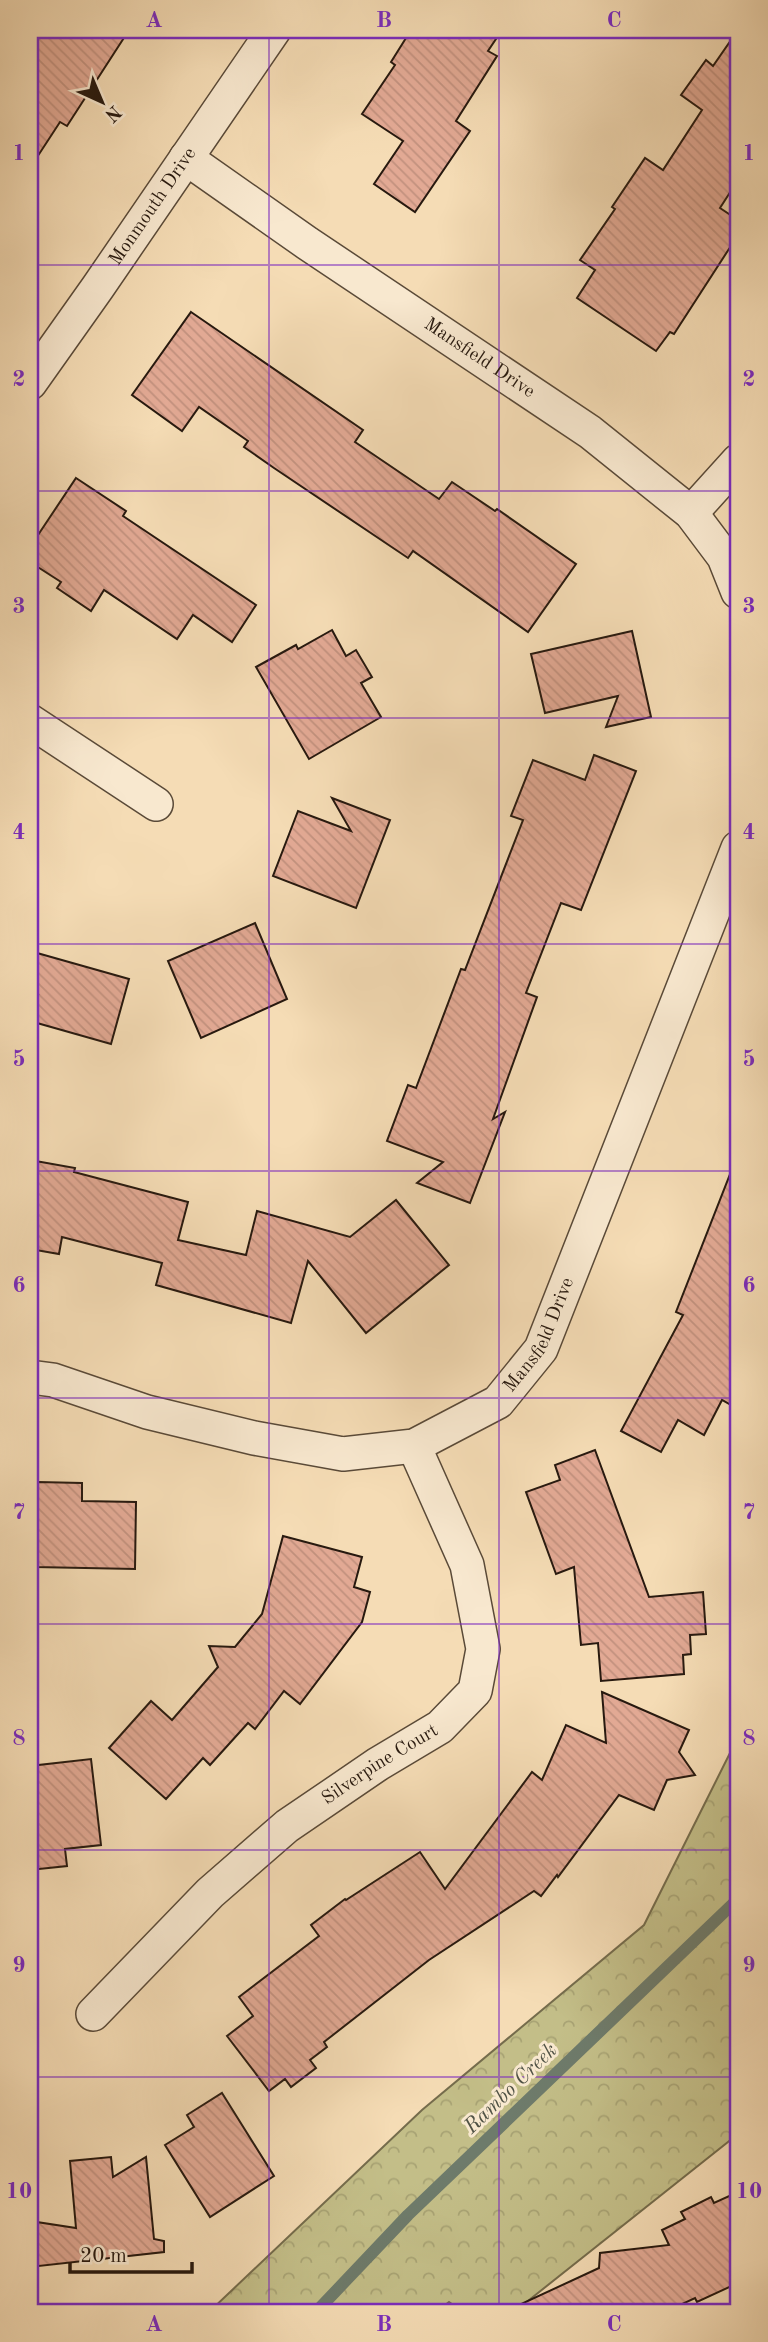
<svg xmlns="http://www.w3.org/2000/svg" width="768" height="2342" font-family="'Old Standard TT',serif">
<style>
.forest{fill:url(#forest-crowns);stroke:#756c4c;stroke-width:2}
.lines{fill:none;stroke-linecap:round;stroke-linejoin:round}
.stream{stroke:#6e7b6b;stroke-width:12}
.building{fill:url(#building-back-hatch);stroke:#27190f;stroke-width:2}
.minor-casing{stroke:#5a4a38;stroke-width:36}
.minor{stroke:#f8e8cf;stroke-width:33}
.grid{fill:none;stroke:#7b2cbf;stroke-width:2;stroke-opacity:0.55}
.labels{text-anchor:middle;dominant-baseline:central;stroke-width:6;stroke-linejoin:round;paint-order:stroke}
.street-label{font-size:19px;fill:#27190f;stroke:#f8e8cf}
.water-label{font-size:21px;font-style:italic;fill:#505245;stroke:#f8e8cf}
.neatline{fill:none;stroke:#7b2cbf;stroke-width:2.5}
.grid-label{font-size:23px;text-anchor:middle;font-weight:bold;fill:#7b2cbf}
</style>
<defs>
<pattern id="forest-crowns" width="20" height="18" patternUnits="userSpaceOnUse" patternTransform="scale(1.75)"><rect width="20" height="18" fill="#c3be88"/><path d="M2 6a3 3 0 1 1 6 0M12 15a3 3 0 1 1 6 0" fill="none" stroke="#a8a374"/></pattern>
<pattern id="building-back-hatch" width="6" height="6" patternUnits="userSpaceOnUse" patternTransform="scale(1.75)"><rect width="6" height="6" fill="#e2a994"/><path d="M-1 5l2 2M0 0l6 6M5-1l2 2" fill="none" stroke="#c2917e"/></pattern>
</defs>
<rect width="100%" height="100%" fill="#f5dcb5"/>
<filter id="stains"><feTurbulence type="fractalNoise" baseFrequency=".00286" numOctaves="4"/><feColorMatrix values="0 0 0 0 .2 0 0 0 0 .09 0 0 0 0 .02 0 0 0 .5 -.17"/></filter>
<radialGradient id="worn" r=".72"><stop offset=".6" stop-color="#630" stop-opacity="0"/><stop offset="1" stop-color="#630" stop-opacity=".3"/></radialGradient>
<path class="forest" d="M 738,1737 L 738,2134 L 514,2312 L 463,2312 L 449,2302 L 436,2312 L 209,2312 L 422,2110 L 644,1925 Z"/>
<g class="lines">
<path class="stream" d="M 316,2312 L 408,2215 L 738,1899"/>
</g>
<g class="building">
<path d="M 30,30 L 129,30 L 67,126 L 60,122 L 30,168 Z"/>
<path d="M 411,30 L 502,30 L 488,51 L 497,56 L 456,121 L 470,131 L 415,212 L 374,184 L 403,141 L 362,114 L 395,65 L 391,62 Z"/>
<path d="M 738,30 L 738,180 L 720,208 L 738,220 L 738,235 L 674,334 L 670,332 L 656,351 L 577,298 L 595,270 L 580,260 L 615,209 L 612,207 L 645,158 L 663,170 L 702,110 L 681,95 L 706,60 L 713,66 Z"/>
<path d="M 191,312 L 363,430 L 355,442 L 439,499 L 452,482 L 495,511 L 497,509 L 576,564 L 528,632 L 413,551 L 408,558 L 274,468 L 244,447 L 248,441 L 199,407 L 182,431 L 132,395 Z"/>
<path d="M 76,478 L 126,511 L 123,516 L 256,605 L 232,642 L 193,615 L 177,639 L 104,590 L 91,611 L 57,588 L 61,582 L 30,562 L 30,547 Z"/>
<path d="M 332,630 L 346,656 L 356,650 L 372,677 L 361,683 L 381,717 L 309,759 L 256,667 L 296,645 L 298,649 Z"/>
<path d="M 632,631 L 651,717 L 606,727 L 618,696 L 545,713 L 531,654 Z"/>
<path d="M 594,755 L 636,771 L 581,910 L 561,903 L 526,993 L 537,997 L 493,1119 L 505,1112 L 470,1203 L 417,1183 L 443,1162 L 387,1141 L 408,1085 L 416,1088 L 461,969 L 465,970 L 523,820 L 511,816 L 533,760 L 585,780 Z"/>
<path d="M 332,798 L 390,820 L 356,908 L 273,876 L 298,811 L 351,831 Z"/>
<path d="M 255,923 L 287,999 L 201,1038 L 168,961 Z"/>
<path d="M 30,951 L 129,979 L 111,1044 L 30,1021 L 38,995 L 30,993 Z"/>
<path d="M 736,1159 L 738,1160 L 738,1409 L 722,1400 L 704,1435 L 678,1420 L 661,1452 L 621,1431 L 683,1315 L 676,1312 Z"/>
<path d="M 30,1160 L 75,1168 L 74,1172 L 188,1202 L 178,1240 L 246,1255 L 257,1211 L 350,1237 L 396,1200 L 449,1265 L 366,1333 L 308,1261 L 291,1323 L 156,1285 L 162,1263 L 62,1237 L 59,1254 L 30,1249 Z"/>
<path d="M 595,1450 L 649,1597 L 703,1592 L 706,1634 L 690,1635 L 691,1654 L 683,1655 L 684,1674 L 601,1681 L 598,1643 L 581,1645 L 574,1567 L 556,1574 L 526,1492 L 560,1480 L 555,1465 Z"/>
<path d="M 38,1482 L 82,1483 L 82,1501 L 136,1502 L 135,1569 L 35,1567 Z"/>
<path d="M 283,1536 L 362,1557 L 354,1587 L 370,1592 L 362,1622 L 300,1704 L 284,1691 L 255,1729 L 248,1723 L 210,1765 L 203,1758 L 166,1799 L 109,1748 L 151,1701 L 172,1720 L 218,1667 L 209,1646 L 235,1647 L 262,1614 Z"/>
<path d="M 602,1692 L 689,1730 L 679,1752 L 695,1775 L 667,1780 L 654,1810 L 619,1795 L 558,1877 L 557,1875 L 541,1896 L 534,1891 L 429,1960 L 324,2042 L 327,2047 L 310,2060 L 316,2068 L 291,2087 L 285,2079 L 269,2091 L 227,2036 L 253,2016 L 239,1997 L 319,1936 L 311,1925 L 345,1899 L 346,1900 L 420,1852 L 445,1889 L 532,1772 L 542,1780 L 566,1725 L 606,1743 Z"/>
<path d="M 91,1759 L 101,1845 L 65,1849 L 67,1866 L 30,1870 L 30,1766 Z"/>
<path d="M 222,2093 L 274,2176 L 210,2217 L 165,2145 L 194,2127 L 187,2115 Z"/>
<path d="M 111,2157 L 113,2177 L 146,2157 L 154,2239 L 164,2241 L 164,2252 L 30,2267 L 30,2221 L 76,2228 L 70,2161 Z"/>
<path d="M 738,2192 L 738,2283 L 697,2302 L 695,2298 L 665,2312 L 504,2312 L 599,2268 L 600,2253 L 669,2245 L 662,2230 L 685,2219 L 681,2212 L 711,2197 L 714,2203 Z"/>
</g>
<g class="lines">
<defs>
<g id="minor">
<path id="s1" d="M 186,158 L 307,243 L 590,432 L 691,513 L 724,557 L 738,592"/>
<path id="s2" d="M 30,383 L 98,287 L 274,30"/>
<path d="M 691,513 L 738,461"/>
<path d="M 30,721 L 156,804"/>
<path id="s3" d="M 30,1377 L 53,1380 L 147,1412 L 254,1438 L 343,1454 L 414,1446 L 498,1402 L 541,1349 L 738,848"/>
<path id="s4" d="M 93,2014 L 210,1893 L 287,1826 L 378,1764 L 440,1727 L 475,1691 L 483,1649 L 467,1565 L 414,1446"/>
</g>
</defs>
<use href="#minor" class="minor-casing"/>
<use href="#minor" class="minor"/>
</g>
<path class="grid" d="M 269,30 L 269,2312M 499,30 L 499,2312M 30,265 L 738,265M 30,491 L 738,491M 30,718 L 738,718M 30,944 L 738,944M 30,1171 L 738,1171M 30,1398 L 738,1398M 30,1624 L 738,1624M 30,1850 L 738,1850M 30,2077 L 738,2077"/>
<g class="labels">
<g class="street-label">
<text stroke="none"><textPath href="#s2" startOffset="215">Monmouth Drive</textPath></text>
<text stroke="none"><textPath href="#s1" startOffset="355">Mansfield Drive</textPath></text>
<text stroke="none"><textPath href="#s3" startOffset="569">Mansfield Drive</textPath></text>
<text stroke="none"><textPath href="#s4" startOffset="382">Silverpine Court</textPath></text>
</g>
<g class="water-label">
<text transform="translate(511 2089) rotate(-44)">Rambo Creek</text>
</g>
</g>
<rect width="768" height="2342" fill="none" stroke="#f5dcb5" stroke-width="77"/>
<g transform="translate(102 102) rotate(136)" stroke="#f8e8cf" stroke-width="5" paint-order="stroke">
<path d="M0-5L12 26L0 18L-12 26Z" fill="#27190f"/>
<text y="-10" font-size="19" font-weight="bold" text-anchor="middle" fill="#27190f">N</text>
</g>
<path d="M70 2262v10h122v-10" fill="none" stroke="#27190f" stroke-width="3.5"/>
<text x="80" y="2262" font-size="21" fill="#27190f" stroke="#f8e8cf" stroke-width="5" paint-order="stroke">20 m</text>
<rect x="38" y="38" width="692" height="2266" class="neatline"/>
<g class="grid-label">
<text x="154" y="27">A</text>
<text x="384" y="27">B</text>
<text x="614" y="27">C</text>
<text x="19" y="160">1</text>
<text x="749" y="160">1</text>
<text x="19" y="386">2</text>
<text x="749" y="386">2</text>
<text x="19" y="613">3</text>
<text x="749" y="613">3</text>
<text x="19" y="839">4</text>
<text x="749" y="839">4</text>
<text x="19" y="1066">5</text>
<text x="749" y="1066">5</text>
<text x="19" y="1292">6</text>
<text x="749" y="1292">6</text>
<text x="19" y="1519">7</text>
<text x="749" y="1519">7</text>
<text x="19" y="1745">8</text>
<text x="749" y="1745">8</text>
<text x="19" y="1972">9</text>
<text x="749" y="1972">9</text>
<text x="19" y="2198">10</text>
<text x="749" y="2198">10</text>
<text x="154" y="2331">A</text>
<text x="384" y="2331">B</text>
<text x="614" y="2331">C</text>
</g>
<rect width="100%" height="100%" filter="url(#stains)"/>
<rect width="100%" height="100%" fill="url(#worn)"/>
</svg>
